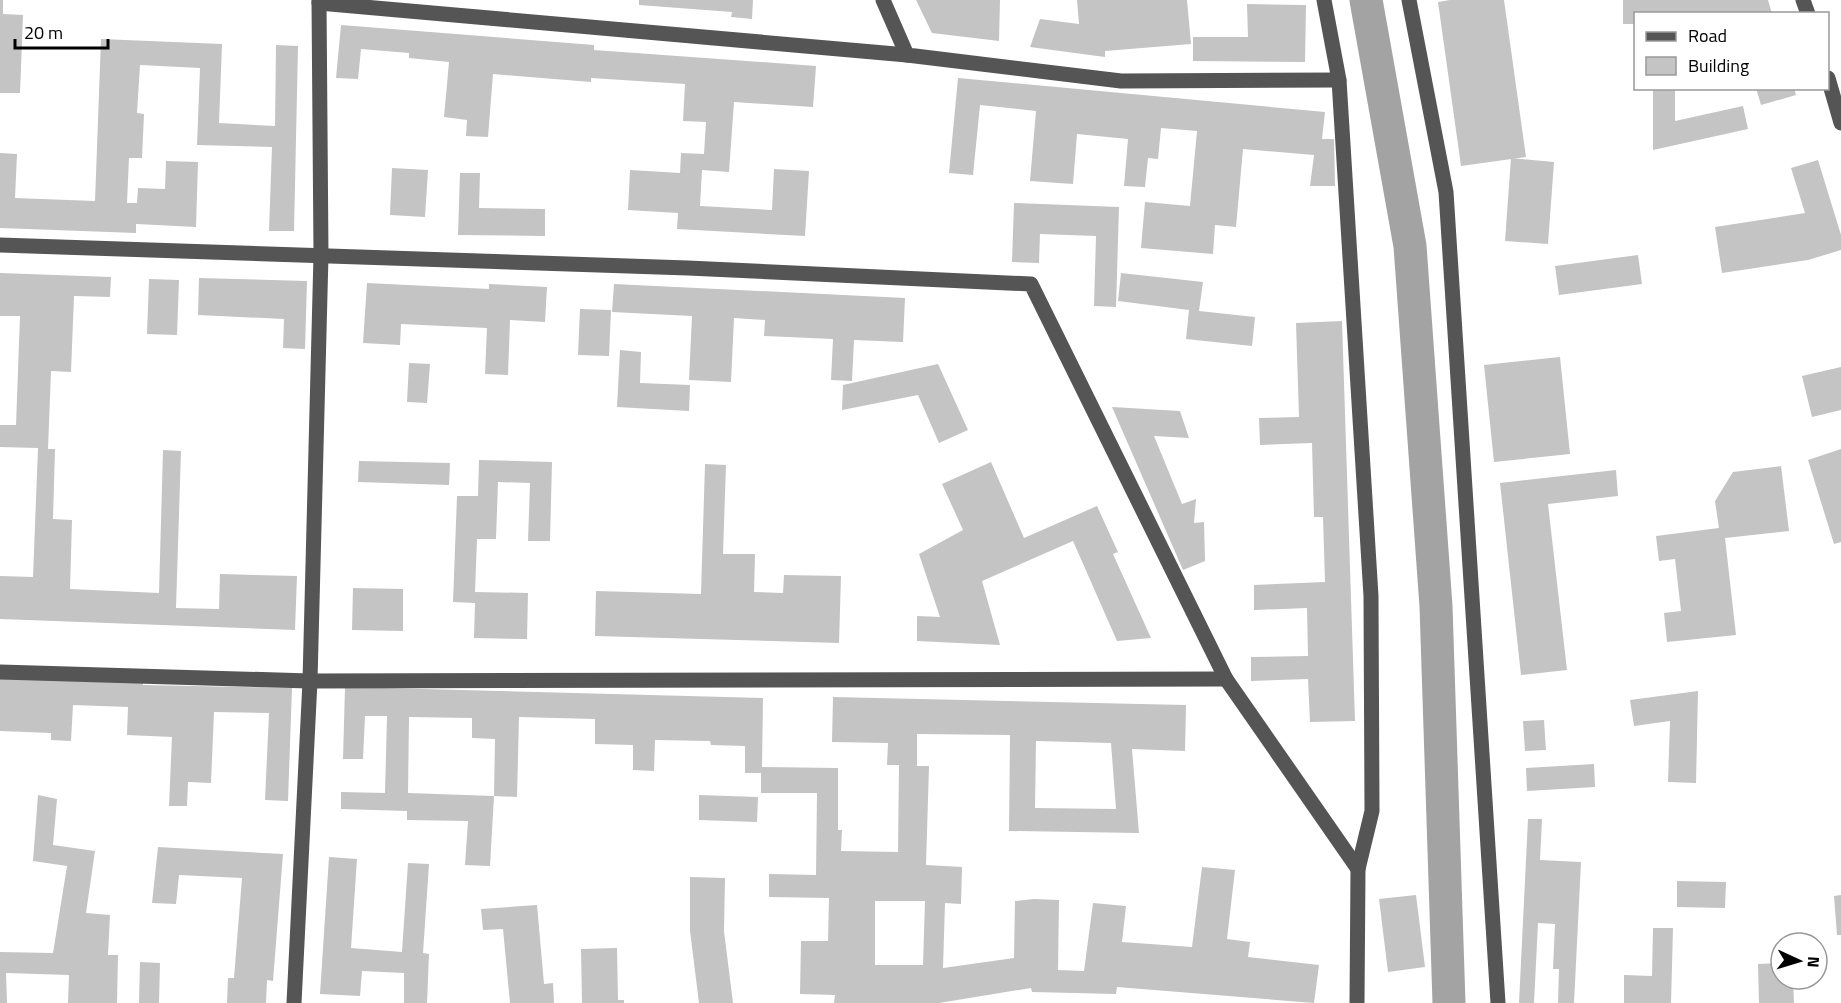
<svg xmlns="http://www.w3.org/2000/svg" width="1841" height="1003" font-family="'Titillium Web',sans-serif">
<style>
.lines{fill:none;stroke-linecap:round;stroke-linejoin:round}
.canal{stroke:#a3a3a3;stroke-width:33}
.building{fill:#c4c4c4;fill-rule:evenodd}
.minor{stroke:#555;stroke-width:15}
</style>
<rect width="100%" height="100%" fill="#fff"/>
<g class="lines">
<path class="canal" d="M 1366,0 L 1410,246 L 1436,606 L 1449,1003"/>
</g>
<g class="building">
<path d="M 0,0 L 3,0 L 3,14 L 23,15 L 20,93 L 0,93 Z"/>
<path d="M 639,0 L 753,0 L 752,19 L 731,17 L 732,12 L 639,5 Z"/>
<path d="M 916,0 L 1000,0 L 999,41 L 932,33 Z"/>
<path d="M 1077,0 L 1187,0 L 1191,44 L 1105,51 L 1105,57 L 1030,47 L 1040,19 L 1079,24 Z"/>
<path d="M 1450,0 L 1504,0 L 1526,157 L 1461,166 L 1438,2 Z"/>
<path d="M 1623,0 L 1768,0 L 1772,14 L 1636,14 L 1636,24 L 1623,24 Z"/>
<path d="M 1247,4 L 1306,5 L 1305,62 L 1193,61 L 1193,37 L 1248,37 Z"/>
<path d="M 341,25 L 594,45 L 594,50 L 816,66 L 813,107 L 734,102 L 729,172 L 702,170 L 700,206 L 772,210 L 774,169 L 809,171 L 805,236 L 677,229 L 678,213 L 628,210 L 630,170 L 680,173 L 681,153 L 704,154 L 706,122 L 683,121 L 685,84 L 591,78 L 591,82 L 493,74 L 488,137 L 466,136 L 467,120 L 444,117 L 449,62 L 409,58 L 409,53 L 361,49 L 358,79 L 336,78 Z"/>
<path d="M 101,39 L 222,44 L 219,123 L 275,126 L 276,45 L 298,46 L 294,231 L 269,231 L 272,147 L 197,145 L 200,68 L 140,65 L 137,113 L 144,114 L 142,158 L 129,158 L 127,203 L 137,203 L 138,188 L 165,189 L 166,161 L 198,162 L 196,227 L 136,224 L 136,233 L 0,228 L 0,153 L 17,154 L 15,198 L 95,201 Z"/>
<path d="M 958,78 L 1325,112 L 1322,139 L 1334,139 L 1335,186 L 1310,186 L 1314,155 L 1243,149 L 1236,227 L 1215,225 L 1213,254 L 1141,248 L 1145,202 L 1190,206 L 1197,131 L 1161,128 L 1158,159 L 1148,158 L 1145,187 L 1124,186 L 1128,139 L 1077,134 L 1073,184 L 1030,181 L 1036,111 L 980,105 L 973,175 L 949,173 Z"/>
<path d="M 1653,88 L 1675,88 L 1675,121 L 1743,106 L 1748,129 L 1653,150 Z"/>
<path d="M 1756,88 L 1794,88 L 1796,95 L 1761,105 Z"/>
<path d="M 1511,158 L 1554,162 L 1548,244 L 1505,241 Z"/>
<path d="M 1818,160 L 1841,235 L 1841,250 L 1808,260 L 1722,273 L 1715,227 L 1805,213 L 1791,168 Z"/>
<path d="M 392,168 L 428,170 L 425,217 L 390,215 Z"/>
<path d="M 460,173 L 480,173 L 479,208 L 545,209 L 545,236 L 458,235 Z"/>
<path d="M 1014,203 L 1119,207 L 1116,307 L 1094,306 L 1096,236 L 1040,234 L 1039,263 L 1012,262 Z"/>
<path d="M 1638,255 L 1642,284 L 1559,295 L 1555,266 Z"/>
<path d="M 0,273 L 111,277 L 110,297 L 74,296 L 71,372 L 51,371 L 48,449 L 55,449 L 53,519 L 72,520 L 70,589 L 159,593 L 163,450 L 181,451 L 176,608 L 219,609 L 220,574 L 297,576 L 295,630 L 0,619 L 0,576 L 33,577 L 38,448 L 0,447 L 0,425 L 16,425 L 20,316 L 0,316 Z"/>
<path d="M 1121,273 L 1203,282 L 1199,311 L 1255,317 L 1252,346 L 1186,339 L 1189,310 L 1118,301 Z"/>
<path d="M 199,278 L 307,281 L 305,349 L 283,348 L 284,319 L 198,315 Z"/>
<path d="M 149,279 L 179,280 L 177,335 L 147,334 Z"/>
<path d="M 367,283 L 489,289 L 489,284 L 547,287 L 545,322 L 510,320 L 508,375 L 485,374 L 487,328 L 401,324 L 400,345 L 363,343 Z"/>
<path d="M 614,284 L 905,298 L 903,342 L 854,340 L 852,381 L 831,380 L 833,339 L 764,336 L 765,320 L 734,318 L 731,382 L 689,380 L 692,316 L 612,312 Z"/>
<path d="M 580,309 L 611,310 L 609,356 L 578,355 Z"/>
<path d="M 1342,321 L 1355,721 L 1310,722 L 1308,679 L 1251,681 L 1251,657 L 1308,656 L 1307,608 L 1254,610 L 1254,585 L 1325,582 L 1323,517 L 1314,517 L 1312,443 L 1260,445 L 1259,418 L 1299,417 L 1296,323 Z"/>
<path d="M 620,350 L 641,352 L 640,383 L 690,385 L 689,411 L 617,407 Z"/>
<path d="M 1560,357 L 1570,454 L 1494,462 L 1484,365 Z"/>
<path d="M 409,363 L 430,364 L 427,403 L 407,402 Z"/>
<path d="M 938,364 L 968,430 L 939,443 L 918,395 L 842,410 L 843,385 Z"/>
<path d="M 1841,367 L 1841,410 L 1812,417 L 1802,376 Z"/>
<path d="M 1112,407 L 1180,411 L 1189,438 L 1154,436 L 1182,504 L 1196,499 L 1194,523 L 1204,522 L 1205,561 L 1183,570 Z"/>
<path d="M 1841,449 L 1841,542 L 1834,544 L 1808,460 Z"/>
<path d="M 479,460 L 552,462 L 550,541 L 528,541 L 530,483 L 498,482 L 496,539 L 477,539 L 475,592 L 528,593 L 527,639 L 474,638 L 475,603 L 453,602 L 457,496 L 478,496 Z"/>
<path d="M 359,461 L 450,463 L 449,485 L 358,482 Z"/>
<path d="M 991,462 L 1024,538 L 1097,506 L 1118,552 L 1113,554 L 1151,638 L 1117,641 L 1073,541 L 982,581 L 1000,645 L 917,641 L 917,616 L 940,617 L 919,554 L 963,530 L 942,484 Z"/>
<path d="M 705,464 L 726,465 L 723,554 L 755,554 L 754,592 L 783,593 L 784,575 L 841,576 L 839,643 L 595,636 L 596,591 L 701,594 Z"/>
<path d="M 1781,466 L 1789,531 L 1725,538 L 1736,635 L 1667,642 L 1664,613 L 1681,611 L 1675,559 L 1659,561 L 1656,536 L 1719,528 L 1715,501 L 1733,472 Z"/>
<path d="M 1616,470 L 1618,496 L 1548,504 L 1567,670 L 1521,675 L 1500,483 Z"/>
<path d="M 353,588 L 403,589 L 403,631 L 352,630 Z"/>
<path d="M 0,676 L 143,681 L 143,685 L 292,688 L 288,801 L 265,800 L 269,713 L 214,712 L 211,783 L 188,782 L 187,806 L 169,806 L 172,737 L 127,735 L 128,707 L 73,705 L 71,741 L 51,740 L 51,733 L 0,731 Z"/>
<path d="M 345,687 L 763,698 L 762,767 L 838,768 L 838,830 L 842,830 L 841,851 L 898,852 L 899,765 L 887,765 L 888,743 L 832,742 L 833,697 L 1186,705 L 1185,751 L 1132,749 L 1139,833 L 1009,831 L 1010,735 L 917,734 L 917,766 L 929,766 L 926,865 L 962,867 L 961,904 L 945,903 L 943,968 L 1014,958 L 1015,901 L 1034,899 L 1059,900 L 1058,970 L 1084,971 L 1093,903 L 1126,906 L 1122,942 L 1192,947 L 1202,867 L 1235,870 L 1227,939 L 1250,942 L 1248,957 L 1319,965 L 1314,1003 L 1117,987 L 1116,994 L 1032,992 L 1031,988 L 939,1003 L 834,1003 L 835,995 L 800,994 L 801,941 L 828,941 L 829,898 L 769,897 L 769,874 L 816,875 L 817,793 L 761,793 L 761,773 L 745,773 L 745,746 L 711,745 L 710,741 L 655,740 L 654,771 L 633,770 L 633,745 L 595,744 L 595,719 L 519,717 L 517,797 L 494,796 L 490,866 L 465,865 L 468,821 L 407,820 L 407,811 L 341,809 L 341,792 L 385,793 L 387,716 L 365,716 L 363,759 L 343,759 ZM 409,717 L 472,718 L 472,738 L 495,739 L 494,796 L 408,793 ZM 1036,741 L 1111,743 L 1116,809 L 1035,808 ZM 875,901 L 925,901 L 923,965 L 875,965 Z"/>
<path d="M 1698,691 L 1696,783 L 1668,782 L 1670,721 L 1634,726 L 1630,700 Z"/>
<path d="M 1544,720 L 1546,750 L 1525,751 L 1523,721 Z"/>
<path d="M 1594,764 L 1595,787 L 1527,791 L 1526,768 Z"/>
<path d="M 38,795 L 57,799 L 53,845 L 95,851 L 86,913 L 110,915 L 108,955 L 118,955 L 117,1003 L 68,1003 L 69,975 L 6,973 L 7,1003 L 0,1003 L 0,952 L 53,953 L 67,866 L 33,861 Z"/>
<path d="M 699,795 L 758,797 L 757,822 L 699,820 Z"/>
<path d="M 1528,819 L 1542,819 L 1540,860 L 1581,862 L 1574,1003 L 1558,1003 L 1559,969 L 1553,969 L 1555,924 L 1538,923 L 1534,1003 L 1519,1003 Z"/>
<path d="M 158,847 L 283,854 L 273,981 L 267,980 L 266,1003 L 227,1003 L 228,978 L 234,978 L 242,878 L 179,875 L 176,904 L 152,903 Z"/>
<path d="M 329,857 L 357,859 L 351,948 L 402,952 L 408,863 L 429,864 L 423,953 L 429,954 L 427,1003 L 404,1003 L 404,973 L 362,971 L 360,996 L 320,994 Z"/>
<path d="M 690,877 L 725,878 L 724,931 L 733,1003 L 699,1003 L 690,931 Z"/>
<path d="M 1677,881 L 1726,882 L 1725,908 L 1677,907 Z"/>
<path d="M 1416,895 L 1425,967 L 1388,972 L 1379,899 Z"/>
<path d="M 1841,895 L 1841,935 L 1837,935 L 1834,896 Z"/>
<path d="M 537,905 L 544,984 L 553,983 L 554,1003 L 510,1003 L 503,929 L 483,930 L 481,909 Z"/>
<path d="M 1653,928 L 1673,928 L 1671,1003 L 1624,1003 L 1624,975 L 1652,976 Z"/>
<path d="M 617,948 L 618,1000 L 624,1000 L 624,1003 L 582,1003 L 581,949 Z"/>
<path d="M 140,962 L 160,963 L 159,1003 L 139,1003 Z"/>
<path d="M 1781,963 L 1781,979 L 1793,979 L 1794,1003 L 1759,1003 L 1758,964 Z"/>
</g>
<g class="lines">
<g class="minor">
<path d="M 883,0 L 907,55 L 1121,81 L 1339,80"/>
<path d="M 1324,0 L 1339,80 L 1371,596 L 1372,811 L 1358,869 L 1357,1003"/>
<path d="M 1409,0 L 1446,192 L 1498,1003"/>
<path d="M 1803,0 L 1808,14"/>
<path d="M 319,3 L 907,55"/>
<path d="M 1828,78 L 1841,123"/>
<path d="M 0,245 L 688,268 L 1031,284 L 1226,679 L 1358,869"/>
<path d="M 0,672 L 310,681 L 1226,679"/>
<path d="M 294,1003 L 310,681 L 321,255 L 319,0"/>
</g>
</g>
<rect x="1634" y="12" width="195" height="78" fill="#ffffff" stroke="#999999" stroke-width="1.5"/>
<rect x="1646" y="32" width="30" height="9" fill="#555555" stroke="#999999" stroke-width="1.5"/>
<text x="1688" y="42" font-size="18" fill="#000000">Road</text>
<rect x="1646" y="57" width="30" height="18" fill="#c4c4c4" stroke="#999999" stroke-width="1.5"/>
<text x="1688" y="72" font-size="18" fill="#000000">Building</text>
<g transform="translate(1799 961) rotate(94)"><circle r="28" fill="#ffffff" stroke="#999999" stroke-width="1.5"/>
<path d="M0-4.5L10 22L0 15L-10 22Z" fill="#000000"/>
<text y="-9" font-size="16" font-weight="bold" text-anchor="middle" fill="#000000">N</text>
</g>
<path d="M15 39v9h93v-9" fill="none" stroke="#000000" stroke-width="3"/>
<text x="24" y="39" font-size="18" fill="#000000" stroke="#ffffff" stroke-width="4.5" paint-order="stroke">20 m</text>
</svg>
